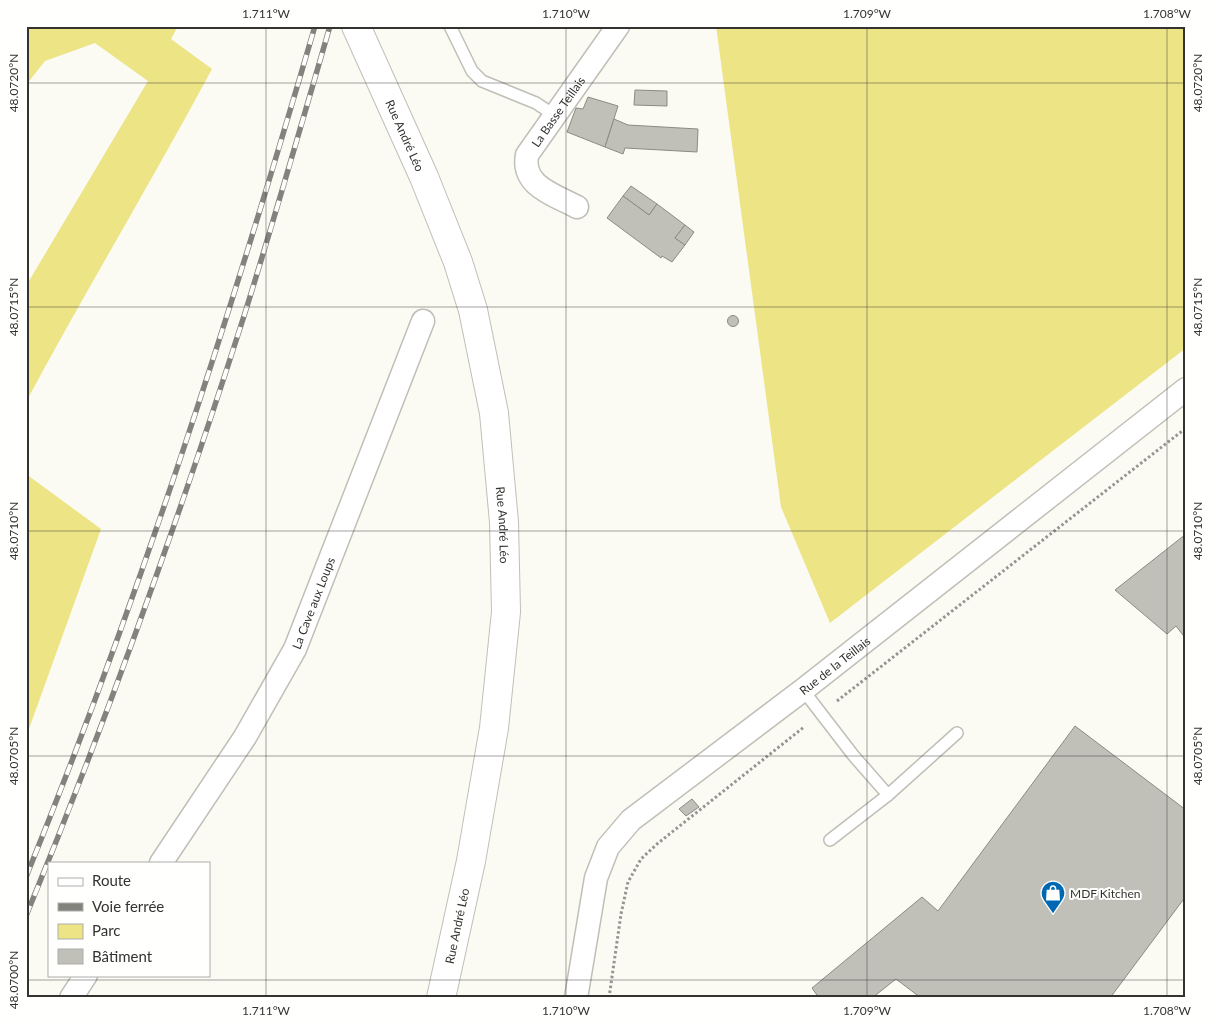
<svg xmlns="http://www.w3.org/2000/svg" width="1212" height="1024" font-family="Lato,sans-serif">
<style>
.green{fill:#ece485}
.building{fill:#c0bfb8;stroke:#8b8b84}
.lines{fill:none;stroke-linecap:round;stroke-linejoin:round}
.lane-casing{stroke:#c0bfb7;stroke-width:14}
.street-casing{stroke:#c0bfb7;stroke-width:25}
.secondary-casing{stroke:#c0bfb7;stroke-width:30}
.path{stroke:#95948f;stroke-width:3;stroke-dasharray:2.5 2.5;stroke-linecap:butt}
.lane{stroke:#fff;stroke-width:11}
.street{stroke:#fff;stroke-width:22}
.secondary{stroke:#fff;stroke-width:28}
.rail-casing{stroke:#83837e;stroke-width:5.5}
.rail{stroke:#fffffe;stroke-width:4;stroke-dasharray:11;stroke-linecap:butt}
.ticks{fill:none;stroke:#343330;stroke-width:1;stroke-opacity:0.45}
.labels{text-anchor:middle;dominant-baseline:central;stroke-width:4;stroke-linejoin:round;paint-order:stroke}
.street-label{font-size:12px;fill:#343330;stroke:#fffffe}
.poi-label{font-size:12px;fill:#343330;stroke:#fffffe;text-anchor:start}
.neatline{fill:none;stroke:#343330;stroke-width:2}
.ticks-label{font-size:12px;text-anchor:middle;fill:#343330}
</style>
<rect width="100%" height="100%" fill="#fbfbf3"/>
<g class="green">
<path d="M 26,26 L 178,26 L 171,39 L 212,69 C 152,181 86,290 26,402 L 26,286 L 148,81 L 95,43 L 45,61 L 26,85 Z"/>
<path d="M 716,26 L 1186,26 L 1186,348 L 830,623 L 781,507 Z"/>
<path d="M 26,474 L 101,529 L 26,737 Z"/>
</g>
<g class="building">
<path d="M 635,90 L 667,91 L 667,106 L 634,105 Z"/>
<path d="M 588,97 L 618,106 L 605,147 L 567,132 L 576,108 L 583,109 Z"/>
<path d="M 614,119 L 628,125 L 698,129 L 697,152 L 625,148 L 623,154 L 605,147 Z"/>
<path d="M 631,186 L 657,204 L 649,215 L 623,196 Z"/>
<path d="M 623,196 L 649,215 L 657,204 L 685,225 L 675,238 L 685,245 L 672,262 L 662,256 L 661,258 L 607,218 Z"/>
<path d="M 685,225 L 694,232 L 685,245 L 675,238 Z"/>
<circle cx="733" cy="321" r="5.5"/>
<path d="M 1186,534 L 1186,639 L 1176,626 L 1167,634 L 1115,590 Z"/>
<path d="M 1075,726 L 1186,810 L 1186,896 L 1110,998 L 921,998 L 896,979 L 872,998 L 819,998 L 812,988 L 922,897 L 938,911 Z"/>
<path d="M 692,799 L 699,807 L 686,816 L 679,809 Z"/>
</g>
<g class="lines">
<defs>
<g id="lane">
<path d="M 450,26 L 472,71 L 482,81 L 536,103 L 554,115"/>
<path d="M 803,690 L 853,755 L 888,795"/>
<path d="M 830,840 L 888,795 L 957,733"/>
</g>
<g id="street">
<path id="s1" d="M 577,207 C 555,195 521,186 527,155 L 618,26"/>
<path id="s2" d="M 161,863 L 245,737 L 295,649 L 423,321"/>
<path d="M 71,998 L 86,975"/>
<path id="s3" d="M 576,998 L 596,878 L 608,847 L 631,820 L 803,690 L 1186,389"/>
</g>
<g id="secondary">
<path id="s4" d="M 356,26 L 424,177 L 458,262 L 473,310 L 494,413 L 504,522 L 506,612 L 494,728 L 471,861 L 441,998"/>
</g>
</defs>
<use href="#lane" class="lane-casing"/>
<use href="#street" class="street-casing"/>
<use href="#secondary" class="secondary-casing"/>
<g class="path">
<path d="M 837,701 L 1186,428"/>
<path d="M 609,998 L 621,914 L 628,882 L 641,859 L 657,844 L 804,727"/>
</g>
<use href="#lane" class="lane"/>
<use href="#street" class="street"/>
<use href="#secondary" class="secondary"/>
<defs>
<g id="rail">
<path d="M 26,877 C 139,599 231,314 315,26"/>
<path d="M 26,916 C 107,719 179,519 244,316 C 274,220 302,123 330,26"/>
</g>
</defs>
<use href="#rail" class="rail-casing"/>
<use href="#rail" class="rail"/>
</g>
<path class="ticks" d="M 266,26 L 266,998M 566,26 L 566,998M 867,26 L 867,998M 1167,26 L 1167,998M 26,83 L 1186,83M 26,307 L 1186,307M 26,531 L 1186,531M 26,756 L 1186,756M 26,980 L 1186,980"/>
<defs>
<symbol id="shop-pin" viewBox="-11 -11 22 30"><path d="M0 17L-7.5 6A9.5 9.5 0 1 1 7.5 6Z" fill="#0067b3" stroke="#fffffe"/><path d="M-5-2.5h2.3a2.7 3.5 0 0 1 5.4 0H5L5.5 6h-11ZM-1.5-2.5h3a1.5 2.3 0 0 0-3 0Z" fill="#fff"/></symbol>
</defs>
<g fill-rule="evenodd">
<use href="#shop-pin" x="1039" y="879" width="28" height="38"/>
</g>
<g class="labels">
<g class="street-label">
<text stroke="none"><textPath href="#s1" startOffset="132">La Basse Teillais</textPath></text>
<text stroke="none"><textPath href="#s4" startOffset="120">Rue André Léo</textPath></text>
<text stroke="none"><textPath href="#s4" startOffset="525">Rue André Léo</textPath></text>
<text stroke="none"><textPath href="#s2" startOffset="302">La Cave aux Loups</textPath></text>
<text stroke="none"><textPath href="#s3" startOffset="446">Rue de la Teillais</textPath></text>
<text transform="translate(457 926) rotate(-78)">Rue André Léo</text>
</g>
<g class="poi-label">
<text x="1070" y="893">MDF Kitchen</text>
</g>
</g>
<rect width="1212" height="1024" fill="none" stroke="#fffffe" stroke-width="55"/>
<rect x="48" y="862" width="162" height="115" fill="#fffffe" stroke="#aeadac"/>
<rect x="58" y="878" width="25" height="8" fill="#ffffff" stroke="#aeadac"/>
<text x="92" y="886" font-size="15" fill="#343330">Route</text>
<rect x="58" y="903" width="25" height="8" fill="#83837e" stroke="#aeadac"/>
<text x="92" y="912" font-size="15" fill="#343330">Voie ferrée</text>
<rect x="58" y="924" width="25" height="15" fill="#ece485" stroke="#aeadac"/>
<text x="92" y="936" font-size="15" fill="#343330">Parc</text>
<rect x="58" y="949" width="25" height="15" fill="#c0bfb8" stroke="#aeadac"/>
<text x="92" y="962" font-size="15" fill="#343330">Bâtiment</text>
<rect x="28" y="28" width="1156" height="968" class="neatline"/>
<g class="ticks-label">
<text x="266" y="18">1.711°W</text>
<text x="566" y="18">1.710°W</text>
<text x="867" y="18">1.709°W</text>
<text x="1167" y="18">1.708°W</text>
<text transform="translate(14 83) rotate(-90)" y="4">48.0720°N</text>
<text transform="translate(1198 83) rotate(-90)" y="4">48.0720°N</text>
<text transform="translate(14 307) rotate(-90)" y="4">48.0715°N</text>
<text transform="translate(1198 307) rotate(-90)" y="4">48.0715°N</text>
<text transform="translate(14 531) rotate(-90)" y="4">48.0710°N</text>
<text transform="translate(1198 531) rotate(-90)" y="4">48.0710°N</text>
<text transform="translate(14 756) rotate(-90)" y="4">48.0705°N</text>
<text transform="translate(1198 756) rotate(-90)" y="4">48.0705°N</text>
<text transform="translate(14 980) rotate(-90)" y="4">48.0700°N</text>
<text x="266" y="1015">1.711°W</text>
<text x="566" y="1015">1.710°W</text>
<text x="867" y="1015">1.709°W</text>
<text x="1167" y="1015">1.708°W</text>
</g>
</svg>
